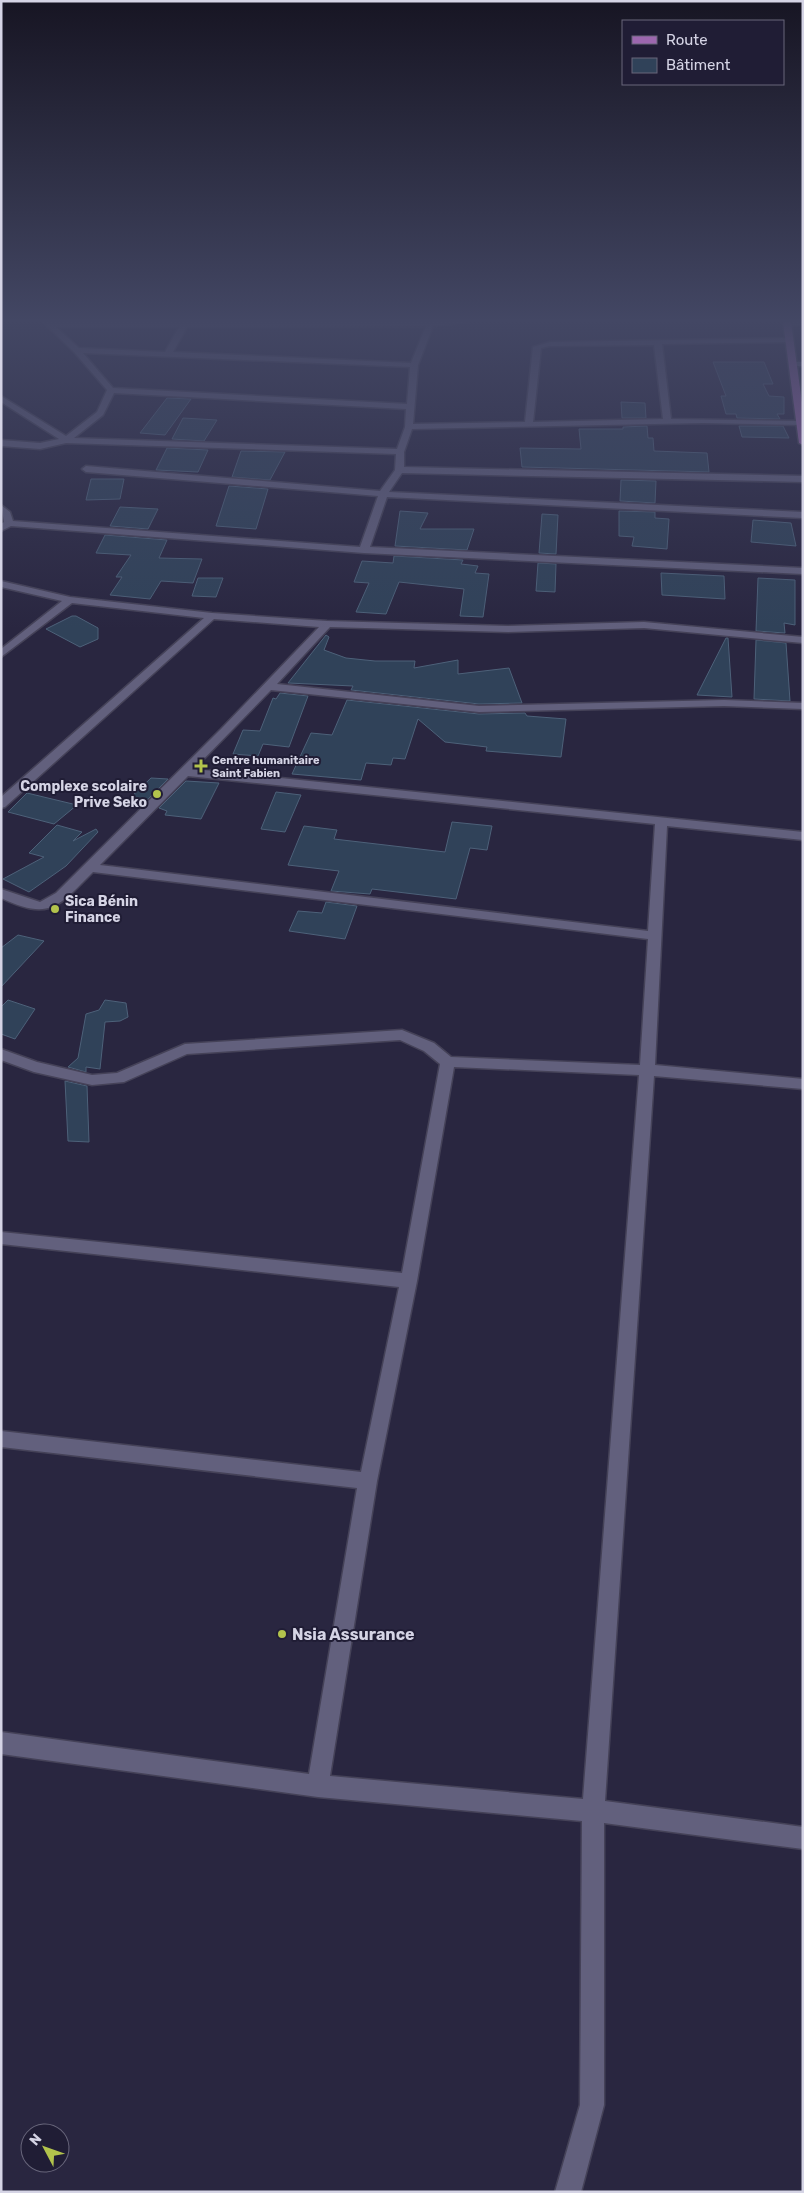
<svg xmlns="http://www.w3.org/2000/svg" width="804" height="2193" font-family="Rubik,sans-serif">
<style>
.building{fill:#304259;stroke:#4d6179}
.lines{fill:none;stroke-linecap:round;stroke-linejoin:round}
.minor-casing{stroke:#454258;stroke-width:3}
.major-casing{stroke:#454258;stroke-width:3}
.minor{fill:#62607d;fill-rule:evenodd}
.major{fill:#9c67ae;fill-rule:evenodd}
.poi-dot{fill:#b2c34c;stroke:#201d35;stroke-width:2}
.labels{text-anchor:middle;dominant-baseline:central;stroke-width:4;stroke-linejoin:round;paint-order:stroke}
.far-poi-label{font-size:11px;font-weight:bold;fill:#d5d4e5;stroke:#201d35;text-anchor:start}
.poi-label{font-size:14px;font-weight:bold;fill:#d5d4e5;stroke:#201d35;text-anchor:end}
.near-poi-label{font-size:16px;font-weight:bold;fill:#d5d4e5;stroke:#201d35;text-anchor:start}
</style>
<rect width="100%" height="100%" fill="#292640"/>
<g class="building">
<path d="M 713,362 L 764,362 L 773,384 L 763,384 L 769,396 L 784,397 L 784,414 L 777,414 L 780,419 L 737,418 L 736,414 L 726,414 L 721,396 L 726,396 Z"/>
<path d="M 167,398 L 191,399 L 165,435 L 140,433 Z"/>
<path d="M 621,402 L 645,403 L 646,418 L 622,418 Z"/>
<path d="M 183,418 L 217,420 L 204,441 L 172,439 Z"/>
<path d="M 647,426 L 648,438 L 653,438 L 654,451 L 707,453 L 709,472 L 522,467 L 520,448 L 581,449 L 579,429 L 623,429 L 623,427 Z"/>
<path d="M 739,426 L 783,426 L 789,438 L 742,437 Z"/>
<path d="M 167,448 L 208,450 L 198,472 L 156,470 Z"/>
<path d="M 241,451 L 285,452 L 270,480 L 232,477 Z"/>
<path d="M 91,479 L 124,479 L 120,499 L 86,500 Z"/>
<path d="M 621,480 L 656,481 L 655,503 L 620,501 Z"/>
<path d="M 229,486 L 268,489 L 256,529 L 216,526 Z"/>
<path d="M 120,507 L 158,509 L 148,529 L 110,526 Z"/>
<path d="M 400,511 L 428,513 L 420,529 L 474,529 L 467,550 L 395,546 Z"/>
<path d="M 619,511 L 655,512 L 655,518 L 669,519 L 667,549 L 632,546 L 634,537 L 619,536 Z"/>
<path d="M 542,514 L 558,515 L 556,554 L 539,553 Z"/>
<path d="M 753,520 L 791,523 L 796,546 L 751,542 Z"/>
<path d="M 105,535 L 167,540 L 159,558 L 202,559 L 193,583 L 161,581 L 150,599 L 110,595 L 122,577 L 116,577 L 131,555 L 96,553 Z"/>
<path d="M 394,556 L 463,560 L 461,564 L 478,566 L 475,573 L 489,574 L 483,617 L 460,616 L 464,589 L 399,582 L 386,614 L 356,612 L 369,583 L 354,582 L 362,561 L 393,563 Z"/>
<path d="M 538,563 L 556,564 L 555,592 L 536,591 Z"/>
<path d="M 661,573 L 724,576 L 725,599 L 662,595 Z"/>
<path d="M 198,578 L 223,578 L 216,597 L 192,596 Z"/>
<path d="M 758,578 L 795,580 L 795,625 L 784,623 L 785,633 L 756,631 Z"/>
<path d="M 72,616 L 76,616 L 98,628 L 98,639 L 80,647 L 46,629 Z"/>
<path d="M 326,635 L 329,637 L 324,650 L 346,658 L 375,661 L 415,661 L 414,668 L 458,660 L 458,674 L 509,668 L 522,703 L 479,704 L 351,690 L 353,686 L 288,683 Z"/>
<path d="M 726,638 L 728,638 L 732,697 L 697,695 Z"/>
<path d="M 756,640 L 786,643 L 790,701 L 754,699 Z"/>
<path d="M 280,693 L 308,696 L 289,747 L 263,744 L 258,756 L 233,754 L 243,730 L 260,731 L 273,698 L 276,699 Z"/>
<path d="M 347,700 L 479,714 L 525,713 L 527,716 L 566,719 L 561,757 L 486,751 L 487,747 L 445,742 L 418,719 L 405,759 L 393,758 L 391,765 L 366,763 L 361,780 L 292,774 L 311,733 L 332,735 Z"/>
<path d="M 151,778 L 168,779 L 143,804 L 129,799 Z"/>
<path d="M 186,781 L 219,783 L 201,819 L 165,815 L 167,811 L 159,808 Z"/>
<path d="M 276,792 L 301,795 L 285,832 L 261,829 Z"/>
<path d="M 27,793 L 77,805 L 54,824 L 8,812 Z"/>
<path d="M 452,822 L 492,826 L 487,850 L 470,848 L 456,899 L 372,889 L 370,894 L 331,891 L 339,871 L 288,865 L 304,826 L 337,830 L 334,839 L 445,852 Z"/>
<path d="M 57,825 L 82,832 L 73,841 L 96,829 L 98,832 L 66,866 L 29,892 L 3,879 L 44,857 L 29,853 Z"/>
<path d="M 326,902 L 357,906 L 345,939 L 289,931 L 298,911 L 322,913 Z"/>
<path d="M 18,935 L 44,941 L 1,987 L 1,948 Z"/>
<path d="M 8,1000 L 35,1009 L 15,1039 L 1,1034 L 1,1007 Z"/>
<path d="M 105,1000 L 126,1003 L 128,1017 L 120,1021 L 105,1022 L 100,1069 L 86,1067 L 86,1072 L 68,1067 L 78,1058 L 86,1014 L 99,1010 Z"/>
<path d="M 65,1081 L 87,1086 L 89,1142 L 68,1141 Z"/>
</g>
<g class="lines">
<defs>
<g id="minor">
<path d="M 43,322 L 467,322 L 433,326 L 418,365 L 413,424 L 525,422 L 533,347 L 550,342 L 792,338 L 793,340 L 789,342 L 662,344 L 671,419 L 799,421 L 802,421 L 802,425 L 703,423 L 412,429 L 404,452 L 404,467 L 803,476 L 803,482 L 402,473 L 389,492 L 803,512 L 803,518 L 387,497 L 370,547 L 803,568 L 803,574 L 364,553 L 11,526 L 1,531 L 1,524 L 4,522 L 1,505 L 10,512 L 13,521 L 360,547 L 378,496 L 86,472 L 82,469 L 86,466 L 380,491 L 395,470 L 396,454 L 66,443 L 40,449 L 1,446 L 1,440 L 40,443 L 59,439 L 1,402 L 1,396 L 66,436 L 97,412 L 107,390 L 74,352 ZM 426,326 L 411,363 L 173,352 L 187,327 ZM 56,327 L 179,327 L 165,352 L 79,348 ZM 654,345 L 663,419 L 533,422 L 541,348 L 550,346 ZM 83,353 L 410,367 L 407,404 L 113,388 ZM 114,393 L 406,409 L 405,427 L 397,449 L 74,438 L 103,415 Z"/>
<path d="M 785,322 L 803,322 L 803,325 L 787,326 L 783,324 Z"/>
<rect x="790" y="362" width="13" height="4"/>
<path d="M 1,581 L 70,597 L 212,613 L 327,621 L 508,626 L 644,622 L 803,637 L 803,643 L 644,628 L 508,632 L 330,627 L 277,684 L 479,706 L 724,700 L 803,703 L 803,709 L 724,706 L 479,712 L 271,690 L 194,769 L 803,832 L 803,840 L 667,826 L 655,1065 L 803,1079 L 803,1089 L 654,1076 L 605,1801 L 803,1827 L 803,1849 L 604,1823 L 604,2105 L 581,2192 L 555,2192 L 580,2105 L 582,1821 L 318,1797 L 1,1754 L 1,1732 L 309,1774 L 357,1488 L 1,1447 L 1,1431 L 361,1472 L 399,1287 L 1,1244 L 1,1232 L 402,1273 L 440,1064 L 424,1051 L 400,1040 L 187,1054 L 124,1082 L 92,1085 L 34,1072 L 1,1060 L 1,1049 L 37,1062 L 92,1075 L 117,1073 L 185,1044 L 402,1030 L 434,1043 L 451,1057 L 640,1065 L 648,939 L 93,872 C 58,907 50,921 1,898 L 1,889 L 40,902 L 56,893 L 221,729 L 319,627 L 214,619 L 5,807 L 1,808 L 1,797 L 204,618 L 72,603 L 1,657 L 1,649 L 62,601 L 1,587 ZM 188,776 L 655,824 L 648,931 L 100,865 ZM 454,1067 L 639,1075 L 583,1799 L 330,1776 L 377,1481 L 417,1281 Z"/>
</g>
<path id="major" d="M 783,322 L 791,322 L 803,410 L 803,445 L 799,443 Z"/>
</defs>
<use href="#minor" class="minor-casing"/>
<use href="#major" class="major-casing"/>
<use href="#minor" class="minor"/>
<use href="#major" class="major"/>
</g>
<linearGradient id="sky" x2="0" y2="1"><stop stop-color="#171523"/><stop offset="0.51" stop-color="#434764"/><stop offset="1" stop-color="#434764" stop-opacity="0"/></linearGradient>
<rect width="804" height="629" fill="url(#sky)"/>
<g class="poi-dot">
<path d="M198.5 758.5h5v5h5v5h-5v5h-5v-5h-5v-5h5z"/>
<circle cx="157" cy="794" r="5"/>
<circle cx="55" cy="909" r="5"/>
<circle cx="282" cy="1634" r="5"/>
</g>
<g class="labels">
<g class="far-poi-label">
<text x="212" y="760">Centre humanitaire<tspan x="212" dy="13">Saint Fabien</tspan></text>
</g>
<g class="poi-label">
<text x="147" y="786">Complexe scolaire<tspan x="147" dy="16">Prive Seko</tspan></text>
<text x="65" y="901" text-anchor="start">Sica Bénin<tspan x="65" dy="16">Finance</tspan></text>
</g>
<g class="near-poi-label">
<text x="292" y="1634">Nsia Assurance</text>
</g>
</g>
<rect width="804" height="2193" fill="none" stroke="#d5d4e5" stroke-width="5"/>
<rect x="622" y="20" width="162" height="65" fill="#201d35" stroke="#68667b"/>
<rect x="632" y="36" width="25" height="8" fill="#9c67ae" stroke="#68667b"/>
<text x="666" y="45" font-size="15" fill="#d5d4e5">Route</text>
<rect x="632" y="58" width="25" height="15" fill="#304259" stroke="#68667b"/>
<text x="666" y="70" font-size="15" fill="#d5d4e5">Bâtiment</text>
<g transform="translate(45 2148) rotate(311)"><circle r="24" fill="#201d35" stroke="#68667b"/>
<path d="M0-4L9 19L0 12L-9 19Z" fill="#b2c34c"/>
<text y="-8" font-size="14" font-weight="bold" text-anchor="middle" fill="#d5d4e5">N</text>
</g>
</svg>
